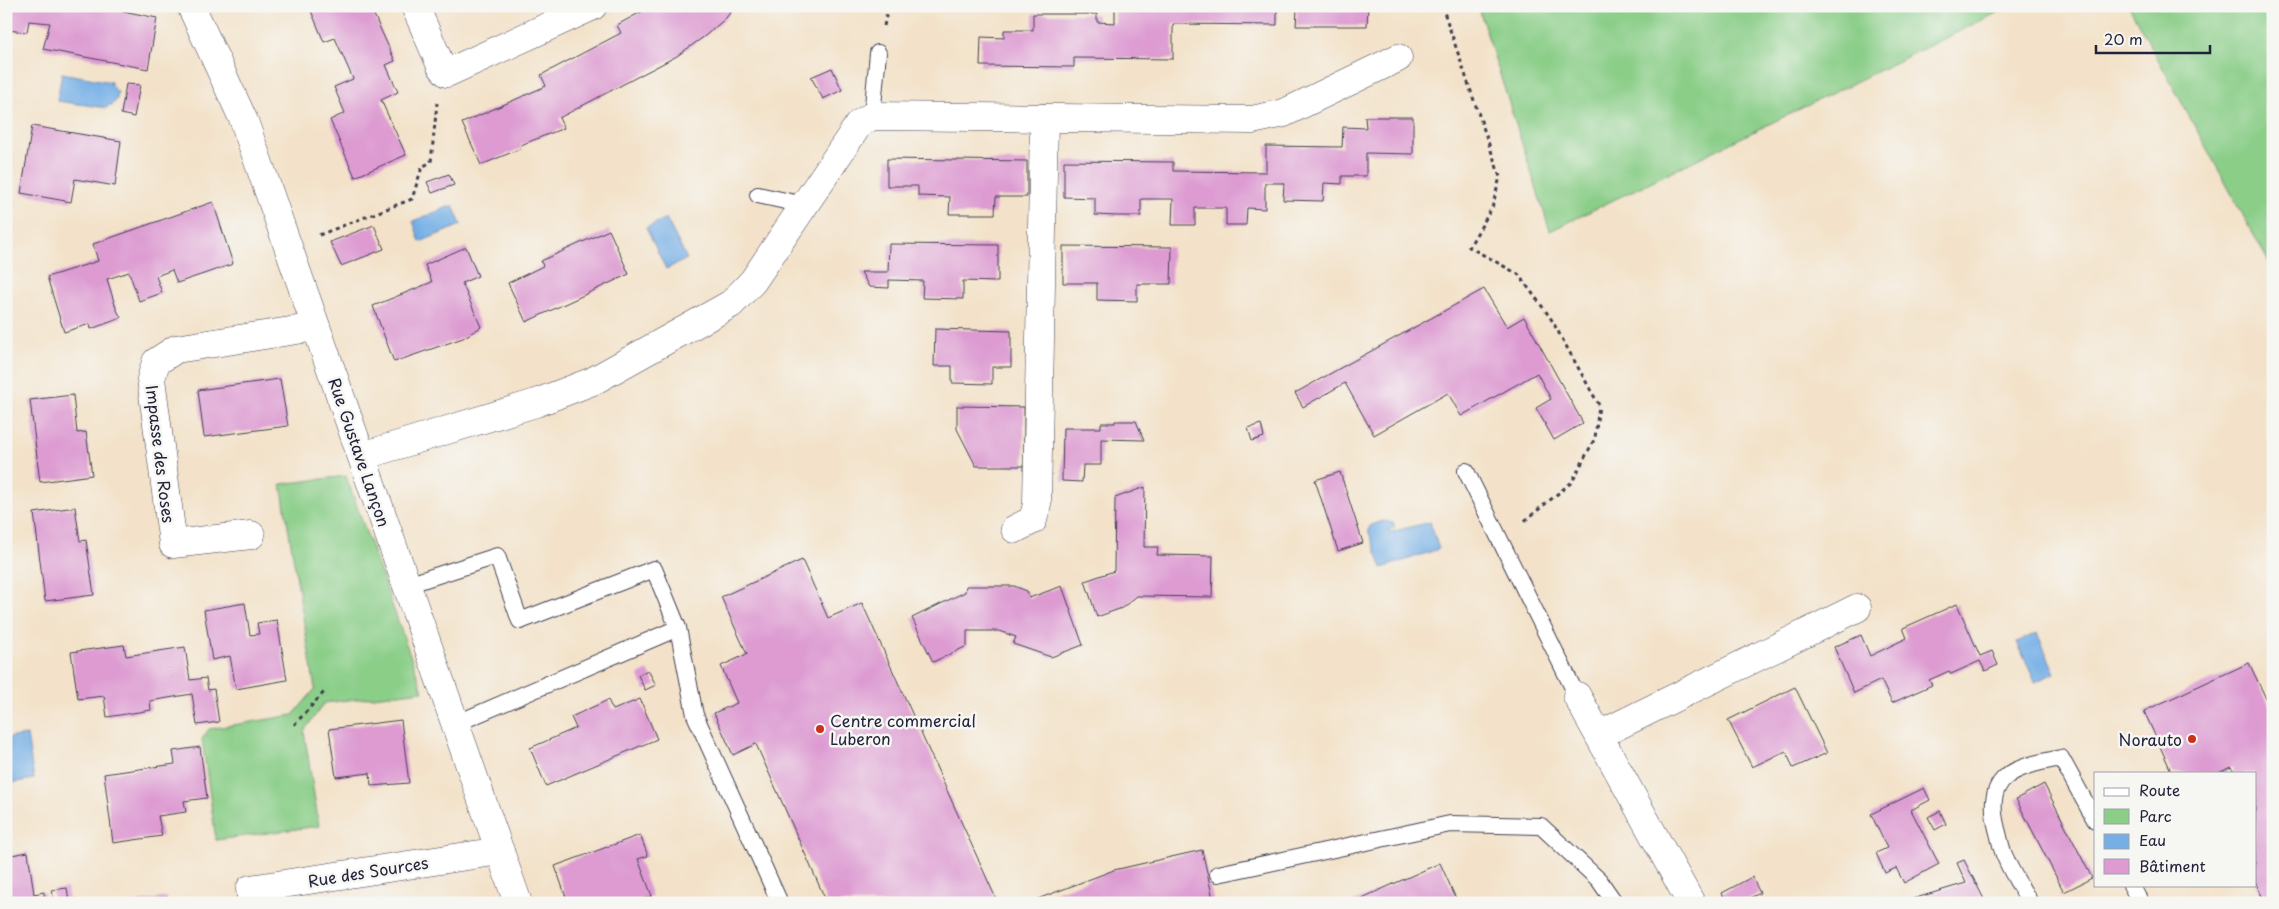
<svg xmlns="http://www.w3.org/2000/svg" width="2279" height="909" font-family="'Playpen Sans',sans-serif">
<style>
.green{fill:#8ace88;stroke:#567862}
.water{fill:#75afe6;stroke:#4c6890}
.building{fill:#dd9bd2}
.lines{fill:none;stroke-linecap:round;stroke-linejoin:round}
.service-casing{stroke:#413f50;stroke-width:18}
.minor-casing{stroke:#413f50;stroke-width:29}
.path{stroke:#413f50;stroke-width:3;stroke-dasharray:4 4;stroke-linecap:butt}
.service{stroke:#fff;stroke-width:16}
.minor{stroke:#fff;stroke-width:28}
.poi-dot{fill:#c8321e;stroke:#f6f6f2;stroke-width:2}
.labels{text-anchor:middle;dominant-baseline:central;stroke-width:5;stroke-linejoin:round;paint-order:stroke}
.street-label{font-size:16px;fill:#22223b;stroke:#f6f6f2}
.poi-label{font-size:16px;fill:#22223b;stroke:#f6f6f2;text-anchor:start}
</style>
<rect width="100%" height="100%" fill="#f6f6f2"/>
<filter id="ink" filterUnits="userSpaceOnUse"><feTurbulence type="fractalNoise" baseFrequency=".02" numOctaves="2"/><feDisplacementMap in="SourceGraphic" scale="10" xChannelSelector="R" yChannelSelector="G"/><feConvolveMatrix kernelMatrix="1 2 1 2 8 2 1 2 1" color-interpolation-filters="sRGB"/></filter>
<filter id="wash" filterUnits="userSpaceOnUse"><feTurbulence type="fractalNoise" baseFrequency=".0096" numOctaves="4" result="noise"/><feDisplacementMap in="SourceGraphic" scale="20" xChannelSelector="R" yChannelSelector="G"/><feGaussianBlur stdDeviation="1.12" result="paint"/><feColorMatrix in="noise" values="0 0 0 0 0 0 0 0 0 0 0 0 0 0 0 0 0 1.4 0 .05"/><feComposite in="paint" operator="in"/></filter>
<g filter="url(#wash)">
<rect width="100%" height="100%" fill="#f3e2c9"/>
<g class="green">
<path d="M 1478,6 L 2011,6 L 1550,231 Z"/>
<path d="M 2129,6 L 2273,6 L 2273,270 Z"/>
<path d="M 346,476 L 423,691 L 324,703 L 304,731 L 319,826 L 216,840 L 202,739 L 209,729 L 293,715 L 315,689 L 281,484 Z"/>
</g>
<g class="water">
<path d="M 62,73 L 111,82 L 111,86 L 118,92 L 117,99 L 112,105 L 108,105 L 107,108 L 57,101 Z"/>
<path d="M 453,205 L 461,225 L 420,242 L 413,221 Z"/>
<path d="M 666,218 L 687,259 L 666,269 L 646,228 Z"/>
<path d="M 1384,521 L 1393,523 L 1395,527 L 1388,530 L 1391,532 L 1430,522 L 1439,549 L 1382,568 L 1368,530 L 1371,525 Z"/>
<path d="M 2037,633 L 2055,673 L 2035,682 L 2017,642 Z"/>
<path d="M 27,735 L 34,779 L 12,783 L 6,751 L 6,738 Z"/>
</g>
<g id="blocks">
<g class="building">
<path d="M 6,6 L 99,6 L 157,18 L 148,69 L 43,49 L 50,23 L 29,21 L 27,32 L 6,30 Z"/>
<path d="M 309,6 L 370,6 L 395,61 L 386,65 L 398,92 L 381,100 L 406,155 L 355,177 L 330,120 L 345,113 L 334,87 L 353,79 L 335,38 L 324,42 Z"/>
<path d="M 652,6 L 735,6 L 726,18 L 705,36 L 677,56 L 559,118 L 564,128 L 521,145 L 522,148 L 481,165 L 462,123 L 546,86 L 541,75 L 621,33 L 617,25 Z"/>
<path d="M 1115,6 L 1368,6 L 1367,26 L 1296,26 L 1297,9 L 1277,9 L 1277,25 L 1173,24 L 1173,59 L 1074,58 L 1074,67 L 980,66 L 981,37 L 1004,38 L 1004,30 L 1033,30 L 1033,14 L 1097,14 L 1097,22 L 1115,23 Z"/>
<path d="M 832,68 L 842,90 L 823,99 L 811,77 Z"/>
<path d="M 126,84 L 140,85 L 134,117 L 121,114 Z"/>
<path d="M 1365,117 L 1413,117 L 1413,154 L 1366,153 L 1366,176 L 1342,176 L 1342,184 L 1324,183 L 1323,201 L 1283,200 L 1284,183 L 1265,183 L 1265,209 L 1247,208 L 1246,225 L 1226,225 L 1226,208 L 1195,208 L 1195,225 L 1172,225 L 1173,199 L 1141,199 L 1141,216 L 1118,216 L 1095,215 L 1095,198 L 1064,197 L 1064,161 L 1173,162 L 1173,171 L 1266,172 L 1266,146 L 1342,147 L 1343,127 L 1366,128 Z"/>
<path d="M 32,126 L 121,141 L 115,186 L 75,179 L 71,202 L 21,193 Z"/>
<path d="M 887,159 L 1027,161 L 1027,197 L 996,197 L 995,214 L 949,214 L 950,197 L 918,196 L 918,186 L 887,186 Z"/>
<path d="M 449,174 L 454,185 L 432,193 L 427,182 Z"/>
<path d="M 213,202 L 233,264 L 177,283 L 172,270 L 156,276 L 162,293 L 139,301 L 129,272 L 107,279 L 116,308 L 121,318 L 91,329 L 90,324 L 64,332 L 47,277 L 98,261 L 93,244 Z"/>
<path d="M 374,225 L 384,249 L 341,266 L 330,242 Z"/>
<path d="M 609,230 L 629,274 L 526,322 L 508,283 L 543,266 L 541,261 Z"/>
<path d="M 889,244 L 998,245 L 998,282 L 963,281 L 963,299 L 922,298 L 923,281 L 889,280 L 889,288 L 869,287 L 861,272 L 888,272 Z"/>
<path d="M 1063,246 L 1172,247 L 1171,284 L 1137,284 L 1137,301 L 1097,300 L 1097,283 L 1063,283 Z"/>
<path d="M 466,247 L 478,276 L 462,283 L 481,327 L 463,338 L 394,362 L 373,306 L 432,282 L 425,265 Z"/>
<path d="M 1484,289 L 1507,327 L 1524,317 L 1583,423 L 1554,440 L 1536,408 L 1551,399 L 1537,373 L 1461,416 L 1448,393 L 1374,435 L 1345,383 L 1303,407 L 1295,393 Z"/>
<path d="M 935,329 L 1011,331 L 1011,367 L 992,367 L 992,384 L 952,383 L 952,366 L 934,366 Z"/>
<path d="M 280,379 L 288,426 L 204,437 L 198,390 Z"/>
<path d="M 73,395 L 77,433 L 86,432 L 92,475 L 40,482 L 30,400 Z"/>
<path d="M 957,406 L 1024,407 L 1024,466 L 976,466 L 957,429 Z"/>
<path d="M 1115,421 L 1136,421 L 1144,440 L 1101,439 L 1101,465 L 1083,465 L 1082,482 L 1062,481 L 1063,428 L 1101,428 L 1101,423 L 1115,423 Z"/>
<path d="M 1261,424 L 1264,437 L 1252,441 L 1248,428 Z"/>
<path d="M 1340,472 L 1363,543 L 1338,551 L 1315,480 Z"/>
<path d="M 1145,487 L 1144,547 L 1158,547 L 1157,555 L 1213,556 L 1212,597 L 1137,596 L 1122,608 L 1097,617 L 1085,581 L 1114,571 L 1115,498 Z"/>
<path d="M 75,507 L 80,541 L 86,540 L 94,595 L 45,601 L 34,513 Z"/>
<path d="M 802,560 L 828,618 L 862,603 L 998,903 L 827,903 L 756,744 L 733,755 L 714,713 L 737,703 L 721,666 L 747,654 L 721,597 Z"/>
<path d="M 966,586 L 1014,586 L 1027,591 L 1029,598 L 1062,586 L 1083,645 L 1051,657 L 1013,644 L 1016,637 L 999,631 L 967,631 L 967,646 L 933,662 L 912,618 L 965,592 Z"/>
<path d="M 245,603 L 250,635 L 259,634 L 257,623 L 277,620 L 287,680 L 236,689 L 230,656 L 212,660 L 204,610 Z"/>
<path d="M 1957,604 L 1980,656 L 1992,651 L 1998,665 L 1985,671 L 1980,661 L 1951,674 L 1949,671 L 1929,680 L 1932,685 L 1892,703 L 1881,680 L 1854,693 L 1834,647 L 1861,635 L 1870,656 L 1907,638 L 1903,628 Z"/>
<path d="M 124,645 L 126,656 L 185,647 L 190,680 L 206,678 L 208,690 L 214,689 L 219,722 L 197,725 L 192,694 L 150,701 L 151,710 L 107,717 L 104,696 L 78,699 L 71,652 Z"/>
<path d="M 2249,663 L 2273,713 L 2273,903 L 2265,903 L 2255,881 L 2255,773 L 2234,773 L 2232,767 L 2218,773 L 2172,773 L 2144,711 Z"/>
<path d="M 648,670 L 656,685 L 645,690 L 638,675 Z"/>
<path d="M 1795,687 L 1827,753 L 1793,768 L 1786,751 L 1752,767 L 1728,720 Z"/>
<path d="M 640,699 L 657,739 L 546,786 L 530,748 L 576,728 L 571,717 L 608,700 L 613,710 Z"/>
<path d="M 401,720 L 409,783 L 371,786 L 370,773 L 336,777 L 329,729 Z"/>
<path d="M 200,747 L 207,798 L 184,801 L 186,812 L 158,816 L 162,836 L 113,843 L 104,774 L 175,764 L 173,751 Z"/>
<path d="M 2044,784 L 2092,878 L 2064,892 L 2016,799 Z"/>
<path d="M 1924,788 L 1930,800 L 1911,810 L 1939,864 L 1904,883 L 1896,868 L 1885,873 L 1876,853 L 1887,848 L 1871,814 Z"/>
<path d="M 1940,811 L 1946,824 L 1935,830 L 1928,817 Z"/>
<path d="M 640,835 L 648,856 L 638,859 L 652,896 L 630,903 L 568,903 L 555,866 Z"/>
<path d="M 1202,850 L 1214,903 L 1027,903 L 1114,870 Z"/>
<path d="M 28,852 L 34,894 L 44,892 L 45,903 L 6,903 L 6,856 Z"/>
<path d="M 1964,860 L 1986,903 L 1899,903 L 1966,883 L 1957,863 Z"/>
<path d="M 1440,863 L 1458,903 L 1351,903 Z"/>
<path d="M 1752,877 L 1760,893 L 1740,903 L 1726,903 L 1722,893 Z"/>
<path d="M 67,888 L 69,901 L 54,903 L 52,890 Z"/>
<path d="M 167,897 L 168,903 L 137,903 L 137,902 Z"/>
</g>
</g>
</g>
<g filter="url(#ink)">
<use href="#blocks" fill-opacity="0" stroke="#413f50" stroke-width="1"/>
<g class="lines">
<defs>
<g id="service">
<path d="M 872,116 L 878,53"/>
<path d="M 758,195 L 804,205"/>
<path d="M 1466,471 L 1577,696"/>
<path d="M 407,585 L 497,556 L 520,621 L 654,569 L 678,628 L 455,724"/>
<path d="M 678,628 L 695,715 L 780,903"/>
<path d="M 1218,874 L 1450,824 L 1541,826 L 1599,880 L 1615,903"/>
<path d="M 2131,885 L 2141,903"/>
<path d="M 2030,903 C 2022,888 2012,874 2006,859 C 2001,850 2000,839 1997,829 C 1983,775 2014,767 2061,758 L 2095,820"/>
</g>
<g id="minor">
<path d="M 191,6 L 244,121 L 518,903"/>
<path d="M 415,6 L 441,66 L 447,73 L 593,6"/>
<path d="M 362,456 L 536,403 L 593,381 L 731,304 L 753,281 L 859,124 L 872,116 L 1252,120 L 1284,113 L 1398,58"/>
<path d="M 1015,529 L 1033,520 L 1037,504 L 1044,118"/>
<path d="M 251,535 L 173,544 L 151,379 L 156,362 L 176,349 L 316,327"/>
<path d="M 1577,696 L 1691,903"/>
<path d="M 1599,735 L 1857,608"/>
<path d="M 252,903 L 250,889 L 500,851"/>
</g>
</defs>
<use href="#service" class="service-casing"/>
<use href="#minor" class="minor-casing"/>
<g class="path">
<path d="M 1442,6 L 1500,177 L 1492,208 L 1469,247 L 1518,274 L 1550,317 L 1599,405 L 1595,438 L 1572,482 L 1522,523"/>
<path d="M 884,26 L 888,7 L 891,6"/>
<path d="M 319,235 L 412,199 L 422,167 L 431,162 L 437,103"/>
<path d="M 294,725 L 325,691"/>
</g>
<use href="#service" class="service"/>
<use href="#minor" class="minor"/>
</g>
</g>
<g class="poi-dot">
<circle cx="820" cy="729" r="5"/>
<circle cx="2192" cy="739" r="5"/>
</g>
<g class="labels">
<g class="street-label">
<text transform="translate(360 452) rotate(71)">Rue Gustave Lançon</text>
<text transform="translate(161 454) rotate(83)">Impasse des Roses</text>
<text transform="translate(368 871) rotate(-9)">Rue des Sources</text>
</g>
<g class="poi-label">
<text x="830" y="720">Centre commercial<tspan x="830" dy="18">Luberon</tspan></text>
<text x="2182" y="739" text-anchor="end">Norauto</text>
</g>
</g>
<rect width="2279" height="909" fill="none" stroke="#f6f6f2" stroke-width="25"/>
<rect x="2094" y="772" width="162" height="115" fill="#f6f6f2" stroke="#a1a1a9"/>
<rect x="2104" y="788" width="25" height="8" fill="#ffffff" stroke="#a1a1a9"/>
<text x="2139" y="796" font-size="15" fill="#22223b">Route</text>
<rect x="2104" y="809" width="25" height="15" fill="#8ace88" stroke="#a1a1a9"/>
<text x="2139" y="822" font-size="15" fill="#22223b">Parc</text>
<rect x="2104" y="834" width="25" height="15" fill="#75afe6" stroke="#a1a1a9"/>
<text x="2139" y="846" font-size="15" fill="#22223b">Eau</text>
<rect x="2104" y="859" width="25" height="15" fill="#dd9bd2" stroke="#a1a1a9"/>
<text x="2139" y="872" font-size="15" fill="#22223b">Bâtiment</text>
<path d="M2096 45v8h114v-8" fill="none" stroke="#22223b" stroke-width="2.5"/>
<text x="2104" y="45" font-size="15" fill="#22223b" stroke="#f6f6f2" stroke-width="4" paint-order="stroke">20 m</text>
</svg>
